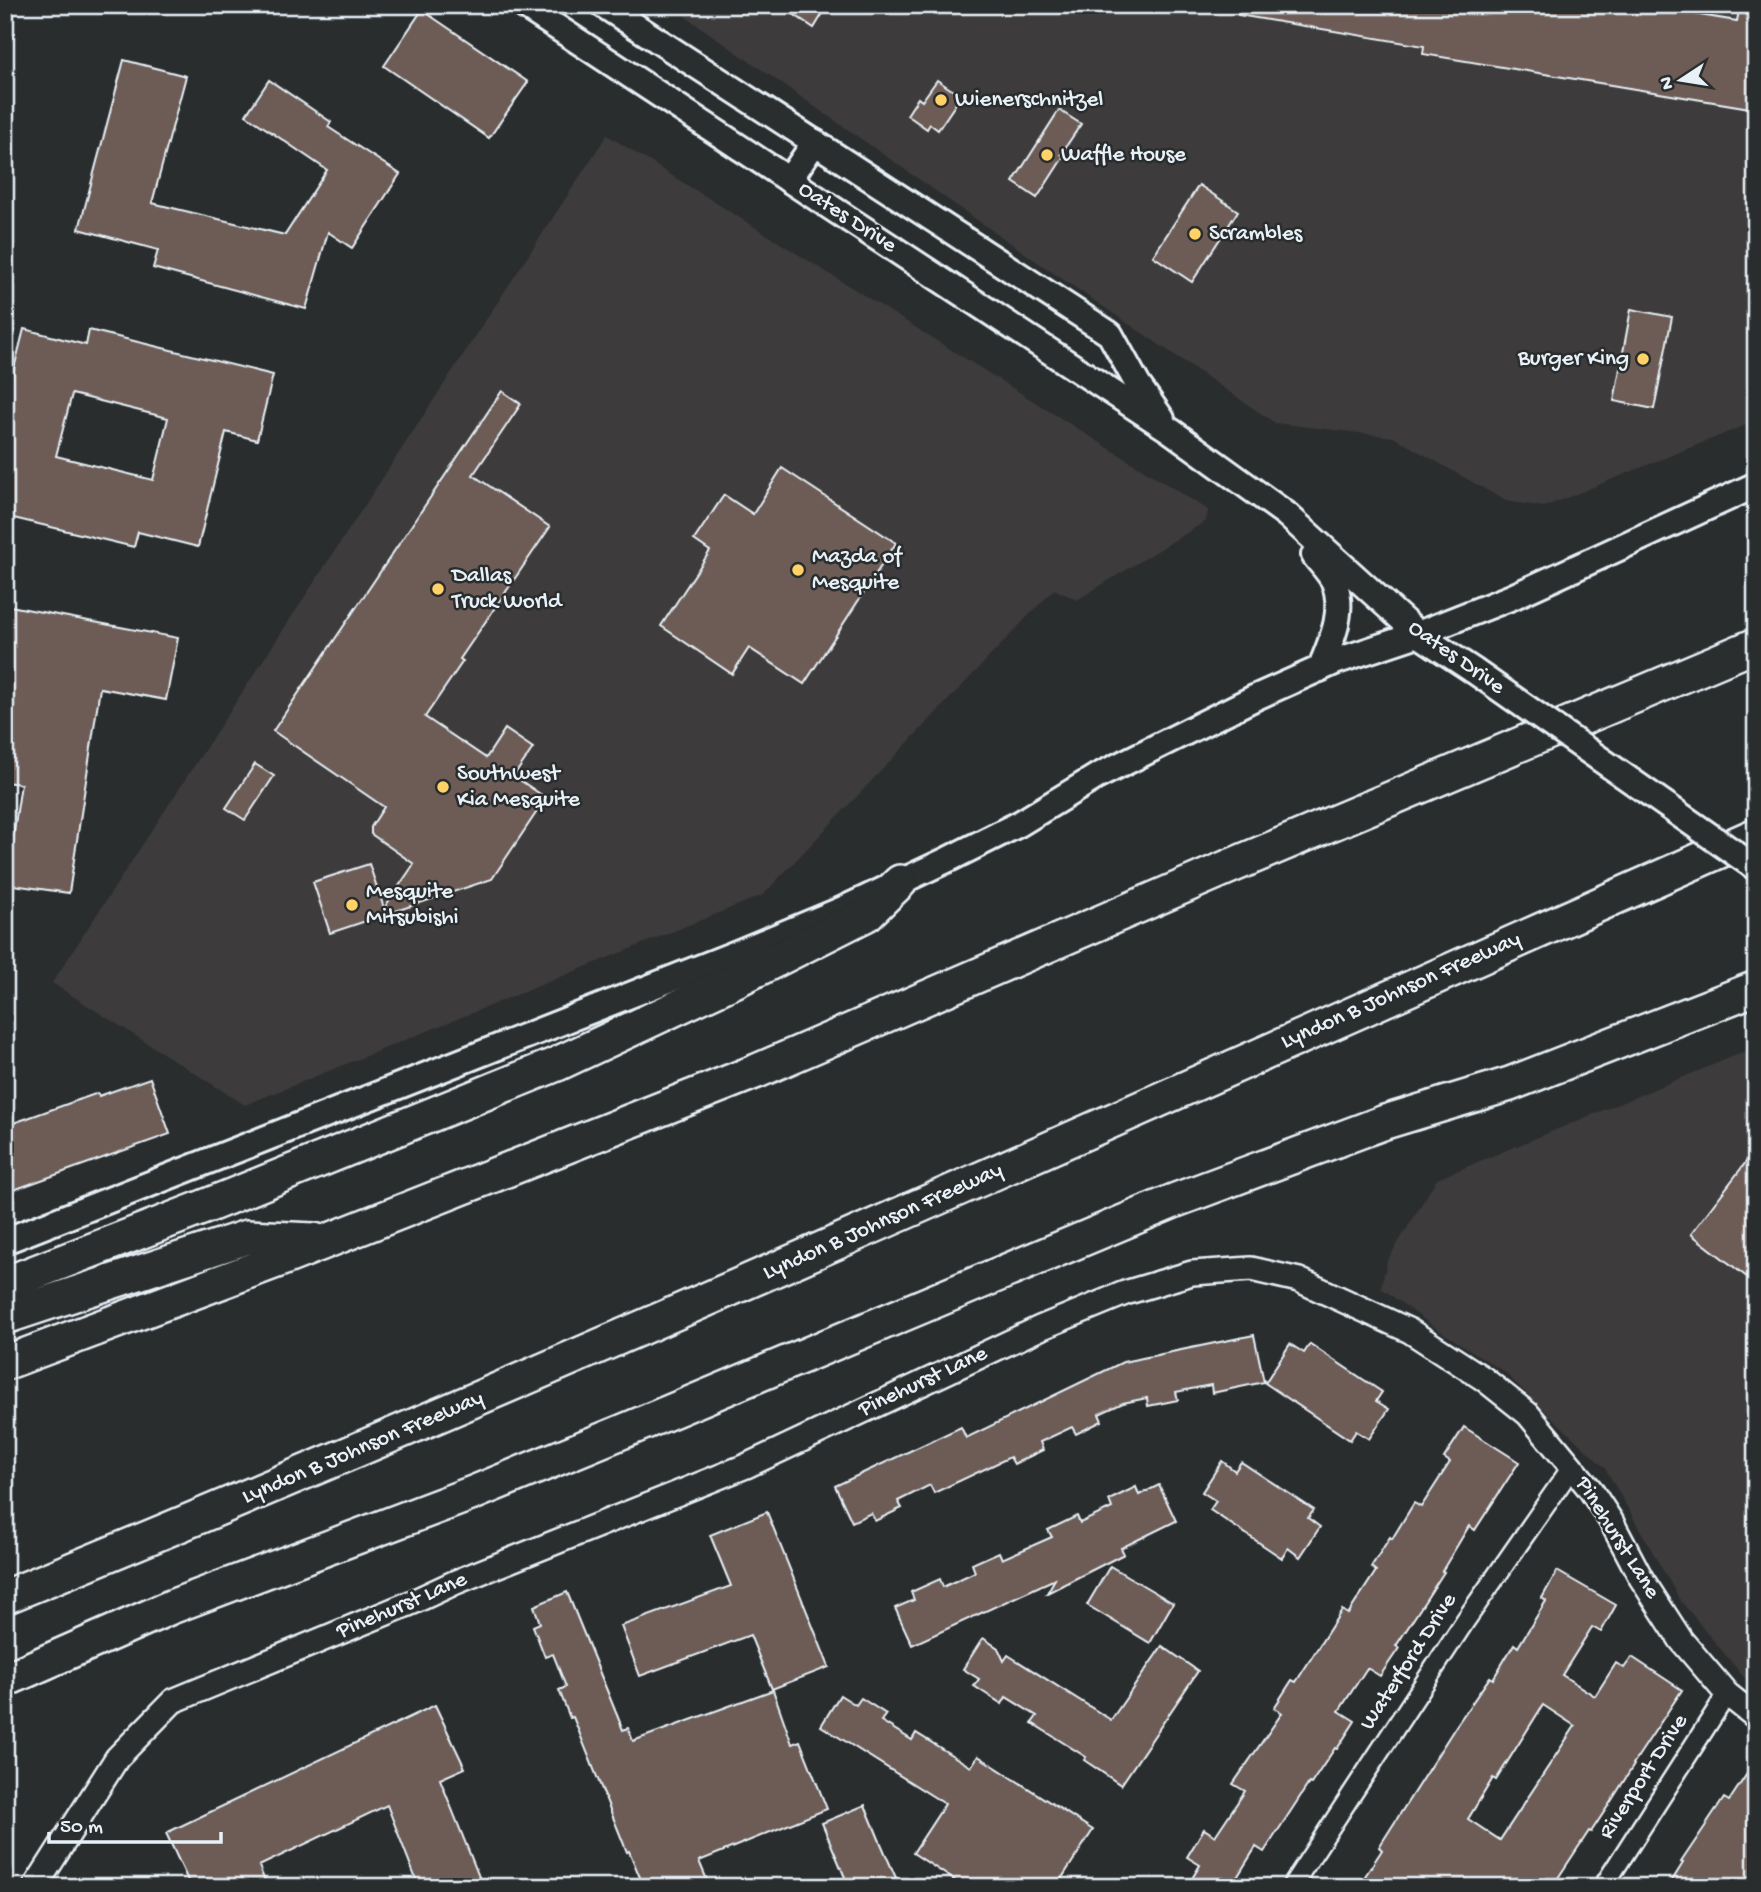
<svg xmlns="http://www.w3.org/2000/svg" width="1761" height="1892" font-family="'Gochi Hand',sans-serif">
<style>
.built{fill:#3e3b3a}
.building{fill:#6d5c56;stroke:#e8f1f8;stroke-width:2;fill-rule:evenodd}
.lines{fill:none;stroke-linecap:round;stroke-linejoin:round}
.minor-casing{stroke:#e8f1f8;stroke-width:23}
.tertiary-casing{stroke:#e8f1f8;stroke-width:28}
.secondary-casing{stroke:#e8f1f8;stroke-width:30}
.motorway-casing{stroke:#e8f1f8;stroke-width:38}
.minor{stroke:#2a2d2e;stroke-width:18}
.tertiary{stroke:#2a2d2e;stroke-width:23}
.secondary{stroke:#2a2d2e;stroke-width:24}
.motorway{stroke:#2a2d2e;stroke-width:33}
.secondary-bridge-casing{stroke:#e8f1f8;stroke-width:30;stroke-linecap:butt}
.secondary-bridge{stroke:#2a2d2e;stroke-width:24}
.poi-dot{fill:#ffd166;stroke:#2a2d2e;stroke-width:2.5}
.labels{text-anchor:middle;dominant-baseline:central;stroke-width:5;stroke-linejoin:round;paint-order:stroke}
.poi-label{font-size:23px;fill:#e8f1f8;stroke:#2a2d2e;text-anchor:start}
.street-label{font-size:23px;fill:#e8f1f8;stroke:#2a2d2e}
</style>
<rect width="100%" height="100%" fill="#2a2d2e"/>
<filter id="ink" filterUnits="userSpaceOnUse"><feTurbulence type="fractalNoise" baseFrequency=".0143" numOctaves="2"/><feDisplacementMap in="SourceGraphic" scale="14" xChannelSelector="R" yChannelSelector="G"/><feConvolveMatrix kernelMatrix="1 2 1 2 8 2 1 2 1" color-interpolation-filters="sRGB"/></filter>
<g filter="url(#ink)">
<g class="built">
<path d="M 679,5 L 1756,5 L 1756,421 L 1544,507 L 1506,501 L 1393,437 L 1275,423 L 1049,270 L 676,10 Z"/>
<path d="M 607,135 L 1208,510 L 1206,521 L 1077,600 L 1054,589 L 763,895 L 245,1105 L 52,983 Z"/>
<path d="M 1756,1047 L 1756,1692 L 1680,1600 L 1605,1468 L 1503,1371 L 1437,1329 L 1381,1288 L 1387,1261 L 1437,1179 Z"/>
</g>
<g class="building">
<path d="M 780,5 L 828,5 L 814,28 Z"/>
<path d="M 1239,5 L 1639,5 L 1737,21 L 1740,5 L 1756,5 L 1756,109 L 1423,54 L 1424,46 L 1238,15 Z"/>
<path d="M 422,10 L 528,82 L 489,138 L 384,66 Z"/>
<path d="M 124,60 L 186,76 L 152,203 L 285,235 L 327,170 L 246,115 L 269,80 L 331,122 L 328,127 L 400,174 L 352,248 L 328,232 L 306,309 L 153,268 L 158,250 L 79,229 Z"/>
<path d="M 937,80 L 961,96 L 938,130 L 930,124 L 927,129 L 907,115 L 918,98 L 922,101 Z"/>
<path d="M 1059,110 L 1081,124 L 1061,154 L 1064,156 L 1037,198 L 1013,182 Z"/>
<path d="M 1199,185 L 1238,211 L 1192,282 L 1153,256 Z"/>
<path d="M 1631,309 L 1672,317 L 1654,409 L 1614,401 Z"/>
<path d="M 24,329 L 86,345 L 89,330 L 273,375 L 257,440 L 226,432 L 198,547 L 138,532 L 134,547 L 5,516 L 5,404 ZM 72,394 L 168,418 L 153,480 L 56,456 Z"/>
<path d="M 502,391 L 521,404 L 473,475 L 550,527 L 460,659 L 463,661 L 425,717 L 486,758 L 505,729 L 533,748 L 514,776 L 546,798 L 492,879 L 330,933 L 313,882 L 369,864 L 384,908 L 414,864 L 371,834 L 371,827 L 384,807 L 273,731 Z"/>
<path d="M 782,468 L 896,543 L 804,684 L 749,648 L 732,674 L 661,626 L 710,551 L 694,540 L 724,495 L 753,514 Z"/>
<path d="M 5,605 L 178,638 L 166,700 L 100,688 L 69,893 L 6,884 L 21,784 L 5,782 Z"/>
<path d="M 255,764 L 274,776 L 245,820 L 226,808 Z"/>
<path d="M 150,1078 L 170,1134 L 5,1193 L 5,1126 L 98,1093 L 99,1096 Z"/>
<path d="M 1756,1149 L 1756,1284 L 1691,1234 Z"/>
<path d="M 1254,1335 L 1264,1382 L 1212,1393 L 1211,1385 L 1176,1392 L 1178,1400 L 1148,1406 L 1147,1398 L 1123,1403 L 1099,1414 L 1102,1421 L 1076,1434 L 1072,1427 L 1040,1442 L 1043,1450 L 1014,1464 L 1010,1457 L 934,1493 L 930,1485 L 898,1501 L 902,1508 L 875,1521 L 871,1513 L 852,1522 L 835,1486 L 961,1427 L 966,1438 L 1123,1362 Z"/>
<path d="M 1290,1344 L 1304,1353 L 1310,1344 L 1382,1392 L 1376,1401 L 1389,1409 L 1369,1439 L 1356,1431 L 1350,1440 L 1265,1383 Z"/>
<path d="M 1464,1427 L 1519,1462 L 1475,1530 L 1469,1526 L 1442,1571 L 1444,1572 L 1396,1646 L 1399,1648 L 1380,1676 L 1367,1668 L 1339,1711 L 1355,1721 L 1337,1749 L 1335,1748 L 1311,1784 L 1309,1783 L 1264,1852 L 1256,1847 L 1231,1887 L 1187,1887 L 1200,1865 L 1187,1857 L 1204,1829 L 1215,1836 L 1245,1791 L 1233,1784 L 1282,1713 L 1274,1708 L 1292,1680 L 1296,1682 L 1342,1610 L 1348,1614 L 1376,1571 L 1371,1567 L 1390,1537 L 1392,1539 L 1414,1503 L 1421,1507 L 1450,1462 L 1444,1458 Z"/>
<path d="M 1222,1461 L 1235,1471 L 1241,1462 L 1314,1510 L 1308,1518 L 1320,1527 L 1300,1557 L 1288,1548 L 1282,1558 L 1210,1510 L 1216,1501 L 1202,1492 Z"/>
<path d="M 1159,1485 L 1176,1521 L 1121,1548 L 1124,1554 L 1047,1593 L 1055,1579 L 912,1645 L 895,1608 L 914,1600 L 911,1592 L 940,1579 L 943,1587 L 975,1572 L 972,1564 L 999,1552 L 1002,1559 L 1052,1537 L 1048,1530 L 1077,1516 L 1080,1523 L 1112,1508 L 1109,1500 L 1136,1487 L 1139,1495 Z"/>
<path d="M 767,1512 L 829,1667 L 772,1689 L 750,1635 L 640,1676 L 621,1626 L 731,1586 L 710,1535 Z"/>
<path d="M 1110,1566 L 1173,1603 L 1150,1643 L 1087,1605 Z"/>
<path d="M 1557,1571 L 1616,1605 L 1601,1632 L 1592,1627 L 1562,1675 L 1595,1696 L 1616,1663 L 1624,1668 L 1632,1657 L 1682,1690 L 1633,1764 L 1634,1765 L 1610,1803 L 1591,1832 L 1589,1831 L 1552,1887 L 1358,1887 L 1382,1850 L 1379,1847 L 1456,1726 L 1490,1677 L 1493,1679 L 1514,1644 L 1518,1647 L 1546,1601 L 1542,1598 ZM 1543,1705 L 1575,1726 L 1500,1840 L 1468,1819 L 1493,1778 L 1496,1780 Z"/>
<path d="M 567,1592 L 623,1730 L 628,1728 L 633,1741 L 773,1690 L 792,1744 L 800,1741 L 827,1809 L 699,1861 L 710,1887 L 644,1887 L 629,1851 L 627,1852 L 573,1717 L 570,1718 L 559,1690 L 566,1687 L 553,1654 L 545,1657 L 533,1626 L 540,1623 L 534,1606 Z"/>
<path d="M 983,1638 L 998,1648 L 1004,1661 L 1008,1655 L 1111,1720 L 1162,1646 L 1198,1671 L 1121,1785 L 1084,1760 L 1086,1757 L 1032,1723 L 1037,1716 L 1006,1697 L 1002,1704 L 974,1686 L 979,1679 L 963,1669 Z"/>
<path d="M 840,1695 L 856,1705 L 861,1698 L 886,1714 L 881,1721 L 912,1740 L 916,1733 L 971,1767 L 978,1756 L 1093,1830 L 1056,1887 L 965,1887 L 913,1853 L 945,1804 L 821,1726 Z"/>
<path d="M 435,1705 L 465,1768 L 440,1779 L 483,1887 L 419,1887 L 387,1805 L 259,1866 L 267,1887 L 191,1887 L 166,1833 Z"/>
<path d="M 1756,1760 L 1756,1876 L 1749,1887 L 1668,1887 L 1683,1863 L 1681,1862 L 1724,1798 L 1729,1801 Z"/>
<path d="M 865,1805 L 879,1839 L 900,1887 L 849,1887 L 822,1823 Z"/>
</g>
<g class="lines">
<defs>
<g id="minor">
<path d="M 1291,1887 L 1465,1621 L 1572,1467"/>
<path d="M 1603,1887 L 1727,1694"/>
</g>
<path id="tertiary" d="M 35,1887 L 117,1758 L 173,1701 L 413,1602 L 456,1582 L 746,1466 L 1040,1328 L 1125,1293 L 1192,1273 L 1251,1269 L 1299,1280 L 1410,1331 L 1484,1379 L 1528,1414 L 1590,1489 L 1611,1521 L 1641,1578 L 1681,1640 L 1727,1694 L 1756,1717"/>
<g id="secondary">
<path d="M 523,5 L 1171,431 L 1286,514 L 1418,634 L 1474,671"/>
<path d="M 603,5 L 1110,334 L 1138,385 L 1162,419"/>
<path d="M 789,180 L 815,142"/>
<path d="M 1314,555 C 1320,563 1330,573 1334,582 C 1346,611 1331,642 1320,669"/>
<path d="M 5,1241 L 737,953 L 843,909 L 949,859 L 1019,824 L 1096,777 L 1254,698 L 1337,661 L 1418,634 L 1512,597 L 1756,485"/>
</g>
<g id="motorway">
<path d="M 5,1284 L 204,1207 L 557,1064 L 738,979 L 867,914 L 900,882"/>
<path d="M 5,1317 L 247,1237 L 314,1240"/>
<path d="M 5,1363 L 279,1260 L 757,1071 L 1226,868 L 1756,645"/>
<path d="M 5,1597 C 594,1356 1174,1092 1756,835"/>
<path d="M 5,1680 L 171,1607 L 473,1493 L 624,1431 L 1176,1200 L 1385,1122 L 1510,1084 L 1756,988"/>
</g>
</defs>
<use href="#minor" class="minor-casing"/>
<use href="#tertiary" class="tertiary-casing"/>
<use href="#secondary" class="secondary-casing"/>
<use href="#motorway" class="motorway-casing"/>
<use href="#minor" class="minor"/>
<use href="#tertiary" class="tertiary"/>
<use href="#secondary" class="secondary"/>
<use href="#motorway" class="motorway"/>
<defs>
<path id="secondary-bridge" d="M 1474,671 L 1756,868"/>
</defs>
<use href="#secondary-bridge" class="secondary-bridge-casing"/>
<use href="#secondary-bridge" class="secondary-bridge"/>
</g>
</g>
<g class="poi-dot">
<circle cx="941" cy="100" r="7"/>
<circle cx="1047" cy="155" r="7"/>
<circle cx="1195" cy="234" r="7"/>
<circle cx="1643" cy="359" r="7"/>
<circle cx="798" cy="570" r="7"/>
<circle cx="438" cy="589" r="7"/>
<circle cx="443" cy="787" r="7"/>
<circle cx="352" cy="905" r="7"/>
</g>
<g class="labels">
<g class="poi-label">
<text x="955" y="100">Wienerschnitzel</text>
<text x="1061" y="155">Waffle House</text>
<text x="1209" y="234">Scrambles</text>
<text x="1629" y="359" text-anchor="end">Burger King</text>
<text x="812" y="557">Mazda of<tspan x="812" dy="26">Mesquite</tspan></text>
<text x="452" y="576">Dallas<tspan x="452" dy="26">Truck World</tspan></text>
<text x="457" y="774">Southwest<tspan x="457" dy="26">Kia Mesquite</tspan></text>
<text x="366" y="892">Mesquite<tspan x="366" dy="26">Mitsubishi</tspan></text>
</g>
<g class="street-label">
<text transform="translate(847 218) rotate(33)">Oates Drive</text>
<text transform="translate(1456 658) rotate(35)">Oates Drive</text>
<text transform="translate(1401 991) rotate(-24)">Lyndon B Johnson Freeway</text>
<text transform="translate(883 1222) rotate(-24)">Lyndon B Johnson Freeway</text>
<text transform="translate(923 1382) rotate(-25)">Pinehurst Lane</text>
<text transform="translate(363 1448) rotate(-23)">Lyndon B Johnson Freeway</text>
<text transform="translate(1617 1538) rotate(58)">Pinehurst Lane</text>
<text transform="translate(402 1606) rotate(-23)">Pinehurst Lane</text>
<text transform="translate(1409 1662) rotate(-57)">Waterford Drive</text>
<text transform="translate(1644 1777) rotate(-57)">Riverport Drive</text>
</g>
</g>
<rect width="1761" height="1892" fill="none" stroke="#2a2d2e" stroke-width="28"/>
<rect x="14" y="14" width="1733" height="1864" fill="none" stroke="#e8f1f8" stroke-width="2.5" filter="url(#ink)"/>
<g transform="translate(1681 80) rotate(258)" stroke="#2a2d2e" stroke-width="5" paint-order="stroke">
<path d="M0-5L12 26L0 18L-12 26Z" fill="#e8f1f8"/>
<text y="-10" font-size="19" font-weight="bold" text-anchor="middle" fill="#e8f1f8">N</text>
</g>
<path d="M49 1832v10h172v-10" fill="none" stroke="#e8f1f8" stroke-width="3.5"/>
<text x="60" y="1832" font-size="21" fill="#e8f1f8" stroke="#2a2d2e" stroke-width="5" paint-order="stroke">50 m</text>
</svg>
